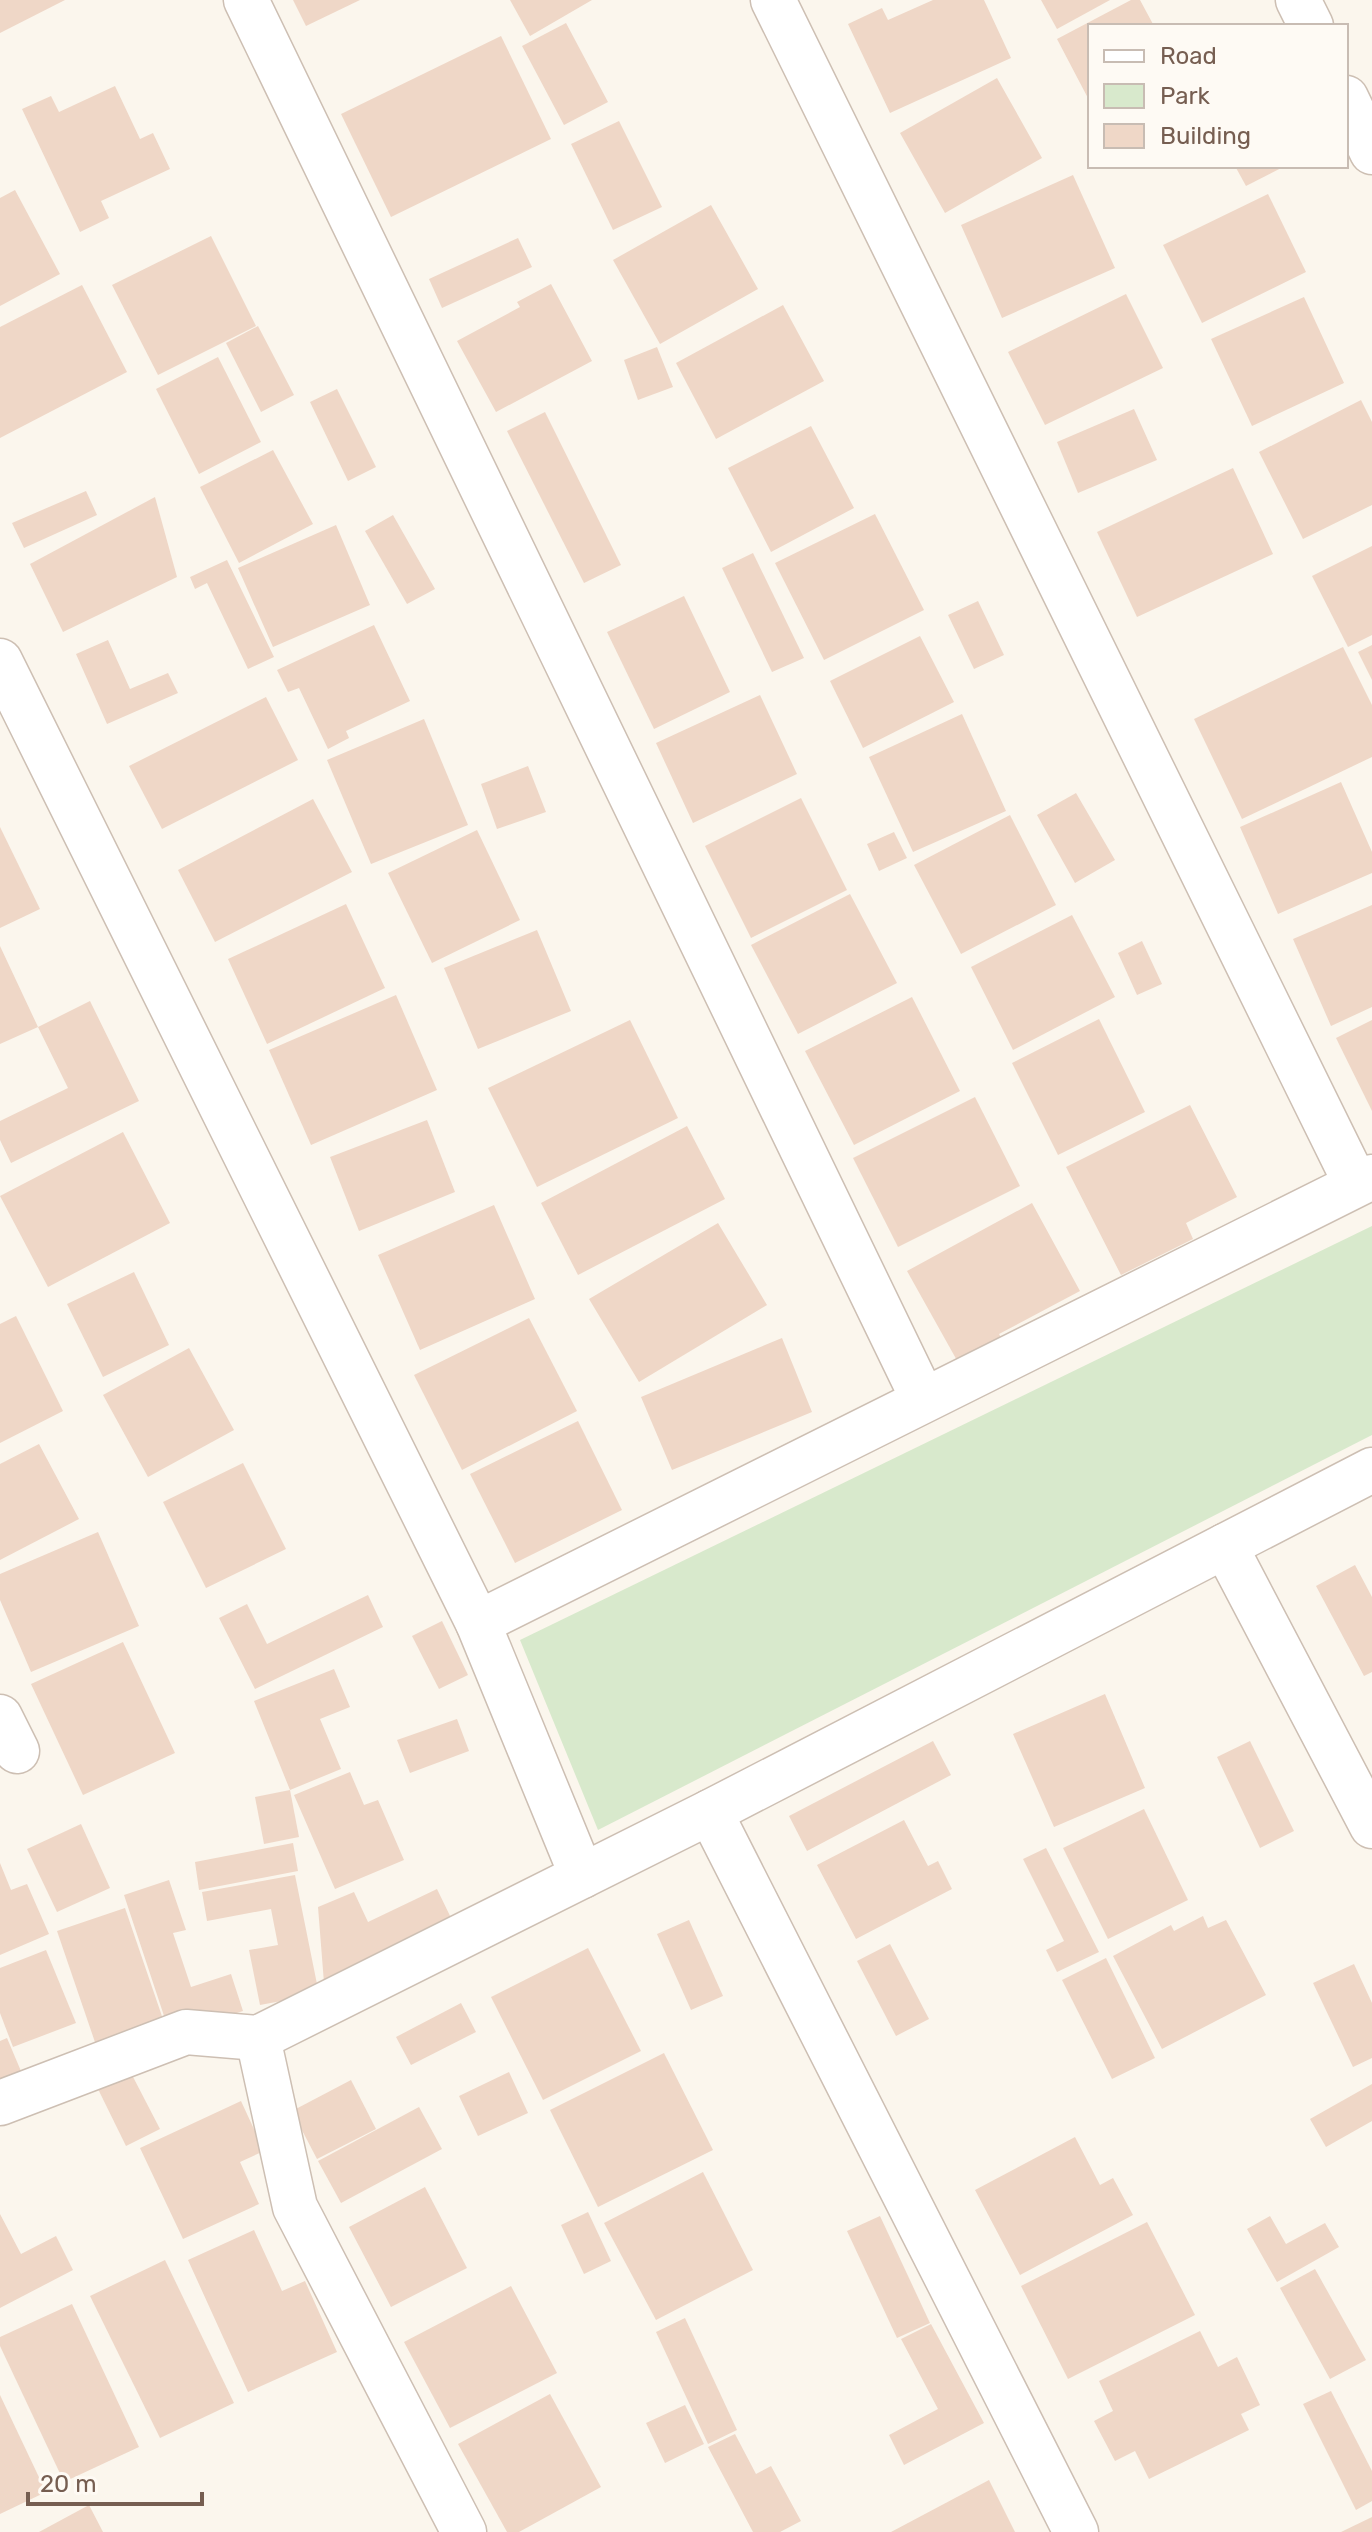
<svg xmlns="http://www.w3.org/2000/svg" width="1372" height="2532" font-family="Rubik,sans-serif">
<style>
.green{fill:#d8e9cc}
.building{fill:#efd7c7}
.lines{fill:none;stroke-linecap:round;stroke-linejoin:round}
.minor-casing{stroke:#cdbfb3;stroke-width:47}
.minor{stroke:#fff;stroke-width:44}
</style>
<rect width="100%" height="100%" fill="#fbf6ed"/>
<path class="green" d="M 1372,1226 L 1372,1435 L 598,1830 L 520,1640 Z"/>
<g class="building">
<path d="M 0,0 L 65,0 L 0,33 Z"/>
<path d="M 293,0 L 360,0 L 306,26 Z"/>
<path d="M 510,0 L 592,0 L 530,36 Z"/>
<path d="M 933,0 L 984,0 L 1011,58 L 890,113 L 848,24 L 882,8 L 888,20 Z"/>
<path d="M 1041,0 L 1110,0 L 1057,29 Z"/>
<path d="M 1131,0 L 1140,0 L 1154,26 L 1090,26 L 1090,102 L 1057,39 Z"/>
<path d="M 566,23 L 608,102 L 564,125 L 522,46 Z"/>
<path d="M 501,36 L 551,139 L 391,217 L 341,114 Z"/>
<path d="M 997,78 L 1042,158 L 945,213 L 900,133 Z"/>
<path d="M 115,86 L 140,139 L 153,133 L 170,169 L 101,201 L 109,218 L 80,232 L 22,109 L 51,96 L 59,112 Z"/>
<path d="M 619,121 L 662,207 L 613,230 L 571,144 Z"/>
<path d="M 1235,166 L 1285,166 L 1246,186 Z"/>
<path d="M 1073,175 L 1115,268 L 1002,318 L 961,225 Z"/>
<path d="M 15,190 L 60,274 L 0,306 L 0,198 Z"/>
<path d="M 1268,194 L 1306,272 L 1202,323 L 1163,245 Z"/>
<path d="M 711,205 L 758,289 L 660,344 L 613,260 Z"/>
<path d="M 211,236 L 256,326 L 158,375 L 112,285 Z"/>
<path d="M 518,238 L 532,267 L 442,308 L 429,279 Z"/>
<path d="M 551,284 L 592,361 L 496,412 L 457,341 L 520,307 L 517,302 Z"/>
<path d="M 82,285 L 127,372 L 0,438 L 0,327 Z"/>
<path d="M 1126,294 L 1163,368 L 1045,425 L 1008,352 Z"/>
<path d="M 1304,297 L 1344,383 L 1252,426 L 1211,339 Z"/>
<path d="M 783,305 L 824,381 L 716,439 L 676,363 Z"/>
<path d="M 258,326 L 294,395 L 261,412 L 226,343 Z"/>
<path d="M 657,347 L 673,387 L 638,400 L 624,360 Z"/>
<path d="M 218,357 L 261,442 L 199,474 L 156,389 Z"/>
<path d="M 337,389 L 376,467 L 348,481 L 310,402 Z"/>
<path d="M 1361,400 L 1372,422 L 1372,505 L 1303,539 L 1259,452 Z"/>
<path d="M 1134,409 L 1157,460 L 1078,493 L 1057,442 Z"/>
<path d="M 545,412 L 621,565 L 584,583 L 507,431 Z"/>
<path d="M 811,426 L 854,508 L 771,552 L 728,468 Z"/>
<path d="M 273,450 L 313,524 L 239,563 L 200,487 Z"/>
<path d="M 1233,468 L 1273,554 L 1137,617 L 1097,532 Z"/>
<path d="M 86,491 L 97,515 L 24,548 L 12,523 Z"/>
<path d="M 155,497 L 177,577 L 63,632 L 30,564 Z"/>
<path d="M 875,514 L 924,610 L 824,660 L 775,563 Z"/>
<path d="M 393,515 L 435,589 L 407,604 L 365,531 Z"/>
<path d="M 336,525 L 370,605 L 273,647 L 238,568 Z"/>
<path d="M 1372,546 L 1372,635 L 1348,647 L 1312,576 Z"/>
<path d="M 753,553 L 804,658 L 772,672 L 722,568 Z"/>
<path d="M 227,560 L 274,657 L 248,669 L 207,583 L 195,589 L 190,577 Z"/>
<path d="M 684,596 L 730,692 L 654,729 L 607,632 Z"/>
<path d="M 978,601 L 1004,655 L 974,669 L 948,615 Z"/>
<path d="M 374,625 L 410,701 L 346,731 L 349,738 L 328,749 L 299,688 L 288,692 L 277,670 Z"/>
<path d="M 920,636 L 954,702 L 863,748 L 830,681 Z"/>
<path d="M 108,640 L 130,689 L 168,673 L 178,693 L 107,724 L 76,654 Z"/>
<path d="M 1372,645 L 1372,680 L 1358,652 Z"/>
<path d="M 1343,647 L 1372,705 L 1372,757 L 1242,819 L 1194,719 Z"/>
<path d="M 760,695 L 797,774 L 693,823 L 656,743 Z"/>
<path d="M 266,697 L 298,760 L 162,829 L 129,766 Z"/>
<path d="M 962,714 L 1006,811 L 913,852 L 869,757 Z"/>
<path d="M 424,719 L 468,825 L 371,864 L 327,760 Z"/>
<path d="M 528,766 L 546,812 L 497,829 L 481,784 Z"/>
<path d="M 1341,782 L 1372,852 L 1372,873 L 1278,914 L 1240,827 Z"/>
<path d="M 1076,793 L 1115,860 L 1075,883 L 1037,815 Z"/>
<path d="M 801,798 L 847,890 L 751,938 L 705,846 Z"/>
<path d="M 313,799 L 352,872 L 215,942 L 178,870 Z"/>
<path d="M 1010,815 L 1056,905 L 961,954 L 914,865 Z"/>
<path d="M 0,827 L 40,909 L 0,928 Z"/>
<path d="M 477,830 L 520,920 L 432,963 L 388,873 Z"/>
<path d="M 894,832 L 907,858 L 879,871 L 867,844 Z"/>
<path d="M 850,894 L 897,983 L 798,1034 L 751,945 Z"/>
<path d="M 346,904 L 385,988 L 267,1044 L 228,959 Z"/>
<path d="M 1372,905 L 1372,1007 L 1331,1026 L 1293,939 Z"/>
<path d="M 1072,915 L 1115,997 L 1013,1050 L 971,967 Z"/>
<path d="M 537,930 L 571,1011 L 478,1049 L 444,968 Z"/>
<path d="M 1142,941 L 1162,984 L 1137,995 L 1118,953 Z"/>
<path d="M 0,946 L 38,1027 L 90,1001 L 139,1101 L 11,1163 L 0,1140 L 0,1121 L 68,1088 L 38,1027 L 0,1044 Z"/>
<path d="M 396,995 L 437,1090 L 311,1145 L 269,1050 Z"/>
<path d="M 912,997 L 960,1091 L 854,1145 L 805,1051 Z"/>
<path d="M 1099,1019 L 1145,1112 L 1058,1155 L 1012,1063 Z"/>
<path d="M 630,1020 L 678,1118 L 537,1187 L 488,1088 Z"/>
<path d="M 1372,1020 L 1372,1111 L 1336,1038 Z"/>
<path d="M 975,1097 L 1020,1186 L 898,1247 L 853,1158 Z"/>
<path d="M 1190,1105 L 1237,1197 L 1186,1223 L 1193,1239 L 1121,1275 L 1066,1167 Z"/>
<path d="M 427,1120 L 455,1192 L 359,1231 L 330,1157 Z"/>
<path d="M 687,1126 L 725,1199 L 578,1275 L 541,1203 Z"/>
<path d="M 123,1132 L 170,1223 L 48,1287 L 0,1196 Z"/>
<path d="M 1032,1203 L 1080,1291 L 999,1334 L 1007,1349 L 964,1373 L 907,1271 Z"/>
<path d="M 494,1205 L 535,1299 L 420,1350 L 378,1255 Z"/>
<path d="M 718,1223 L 767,1305 L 639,1382 L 589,1299 Z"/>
<path d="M 134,1272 L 169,1345 L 103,1377 L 67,1304 Z"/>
<path d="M 16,1316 L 63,1411 L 0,1443 L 0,1324 Z"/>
<path d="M 529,1318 L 577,1411 L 462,1470 L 414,1375 Z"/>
<path d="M 782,1338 L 812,1412 L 672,1470 L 641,1397 Z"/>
<path d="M 189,1348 L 234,1430 L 148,1477 L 103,1395 Z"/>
<path d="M 578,1421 L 622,1510 L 515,1563 L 470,1474 Z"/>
<path d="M 39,1444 L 79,1519 L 0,1560 L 0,1464 Z"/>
<path d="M 243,1463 L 286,1549 L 206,1588 L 163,1502 Z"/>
<path d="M 98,1532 L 139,1626 L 31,1672 L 0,1600 L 0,1574 Z"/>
<path d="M 1355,1565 L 1372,1597 L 1372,1672 L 1364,1676 L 1316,1586 Z"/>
<path d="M 368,1595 L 383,1627 L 255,1689 L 219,1618 L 247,1604 L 267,1644 Z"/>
<path d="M 442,1621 L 468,1675 L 439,1689 L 412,1636 Z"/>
<path d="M 123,1642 L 175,1753 L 83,1795 L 31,1684 Z"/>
<path d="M 334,1669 L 350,1707 L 320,1719 L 341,1769 L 290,1790 L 254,1701 Z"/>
<path d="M 1105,1694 L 1145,1788 L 1054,1827 L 1013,1734 Z"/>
<path d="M 457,1719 L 469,1751 L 410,1773 L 397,1740 Z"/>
<path d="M 933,1741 L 951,1775 L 807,1851 L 789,1816 Z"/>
<path d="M 1250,1741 L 1294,1831 L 1260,1848 L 1217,1757 Z"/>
<path d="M 350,1772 L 364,1805 L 378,1800 L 404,1860 L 335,1889 L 294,1795 Z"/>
<path d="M 290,1790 L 299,1837 L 264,1844 L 255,1797 Z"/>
<path d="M 1144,1809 L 1188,1900 L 1108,1939 L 1063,1848 Z"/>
<path d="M 904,1820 L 928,1866 L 938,1861 L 952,1889 L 856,1939 L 817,1865 Z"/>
<path d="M 81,1824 L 110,1888 L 57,1912 L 27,1849 Z"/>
<path d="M 293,1843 L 298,1871 L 199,1890 L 195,1862 Z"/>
<path d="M 1046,1848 L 1099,1952 L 1057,1972 L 1046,1950 L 1064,1941 L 1023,1859 Z"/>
<path d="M 0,1863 L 11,1890 L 27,1884 L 49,1934 L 0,1955 Z"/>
<path d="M 295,1875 L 319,1994 L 260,2005 L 249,1950 L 278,1945 L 271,1909 L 207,1921 L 202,1892 Z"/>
<path d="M 169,1880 L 186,1930 L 173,1933 L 191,1987 L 231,1974 L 243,2011 L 170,2034 L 124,1895 Z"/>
<path d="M 437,1889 L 452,1920 L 324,1983 L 318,1907 L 354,1892 L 368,1922 Z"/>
<path d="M 125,1908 L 166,2028 L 98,2051 L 57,1931 Z"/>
<path d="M 1203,1916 L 1208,1928 L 1226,1920 L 1266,1995 L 1162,2049 L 1113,1956 L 1171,1925 L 1174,1931 Z"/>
<path d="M 689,1920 L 723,1996 L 691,2010 L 657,1934 Z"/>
<path d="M 890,1944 L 929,2019 L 896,2036 L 857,1961 Z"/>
<path d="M 588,1948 L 641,2051 L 543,2100 L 491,1997 Z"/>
<path d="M 46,1950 L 76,2023 L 13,2047 L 0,2013 L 0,1968 Z"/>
<path d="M 1106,1958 L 1155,2058 L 1112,2079 L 1062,1980 Z"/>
<path d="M 1354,1964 L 1372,2003 L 1372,2058 L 1353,2067 L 1313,1983 Z"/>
<path d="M 461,2003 L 476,2032 L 411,2065 L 396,2037 Z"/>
<path d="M 7,2038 L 26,2083 L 0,2094 L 0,2041 Z"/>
<path d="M 664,2053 L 713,2150 L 598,2207 L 550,2110 Z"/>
<path d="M 509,2072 L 528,2113 L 478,2136 L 459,2096 Z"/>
<path d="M 131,2073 L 160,2129 L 126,2146 L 98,2089 Z"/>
<path d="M 351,2080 L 376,2129 L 317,2159 L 292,2111 Z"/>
<path d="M 1372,2084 L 1372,2121 L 1326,2147 L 1310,2119 Z"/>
<path d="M 241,2101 L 264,2151 L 240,2162 L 259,2204 L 183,2239 L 140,2148 Z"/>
<path d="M 419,2107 L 442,2149 L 341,2203 L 318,2161 Z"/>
<path d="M 1075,2137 L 1100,2185 L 1113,2178 L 1133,2215 L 1020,2275 L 975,2190 Z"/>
<path d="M 703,2172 L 753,2270 L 656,2320 L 604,2223 Z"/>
<path d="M 425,2187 L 467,2268 L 391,2307 L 349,2227 Z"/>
<path d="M 588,2212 L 611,2261 L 584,2274 L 561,2225 Z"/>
<path d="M 0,2214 L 21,2254 L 56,2236 L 73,2270 L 0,2308 Z"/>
<path d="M 880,2216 L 930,2323 L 897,2338 L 847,2231 Z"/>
<path d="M 1270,2216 L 1286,2244 L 1325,2223 L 1339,2247 L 1277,2282 L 1247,2229 Z"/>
<path d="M 1147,2222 L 1195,2315 L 1068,2379 L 1021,2286 Z"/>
<path d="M 254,2230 L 282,2291 L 305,2281 L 337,2352 L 248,2392 L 188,2260 Z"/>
<path d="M 165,2260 L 234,2403 L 160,2438 L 90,2296 Z"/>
<path d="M 1315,2269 L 1366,2360 L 1330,2379 L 1280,2288 Z"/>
<path d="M 511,2286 L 557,2373 L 450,2428 L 404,2342 Z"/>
<path d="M 72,2304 L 139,2447 L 64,2482 L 0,2346 L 0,2337 Z"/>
<path d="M 685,2318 L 737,2430 L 708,2444 L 656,2332 Z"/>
<path d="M 931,2324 L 984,2423 L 904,2465 L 889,2435 L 938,2409 L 901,2339 Z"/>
<path d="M 1200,2331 L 1218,2367 L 1237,2357 L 1260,2405 L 1241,2414 L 1249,2430 L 1149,2479 L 1135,2451 L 1115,2461 L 1094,2421 L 1113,2411 L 1099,2381 Z"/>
<path d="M 1331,2391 L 1372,2471 L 1372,2501 L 1356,2510 L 1303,2404 Z"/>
<path d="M 550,2394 L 601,2487 L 519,2532 L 507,2532 L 458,2444 Z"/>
<path d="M 0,2395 L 46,2492 L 0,2514 Z"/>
<path d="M 685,2405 L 704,2444 L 665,2463 L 646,2423 Z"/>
<path d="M 735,2434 L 756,2474 L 771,2466 L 801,2521 L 780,2532 L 753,2532 L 708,2447 Z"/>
<path d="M 989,2480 L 1015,2532 L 891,2532 Z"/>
<path d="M 89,2505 L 103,2532 L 39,2532 Z"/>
<path d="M 1372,2517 L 1372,2532 L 1341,2532 Z"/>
</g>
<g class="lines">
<defs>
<g id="minor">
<path d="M 246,0 L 923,1399"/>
<path d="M 773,0 L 1356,1184"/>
<path d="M 1298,0 L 1311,26"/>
<path d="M 1346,98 L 1372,152"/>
<path d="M 0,661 L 478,1623 L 582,1876"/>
<path d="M 1225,1546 L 1372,1826"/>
<path d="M 478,1623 L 1372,1177"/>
<path d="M 0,1717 L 17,1751"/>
<path d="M 710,1812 L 1076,2532"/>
<path d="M 258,2038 L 295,2207 L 464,2532"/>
<path d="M 0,2103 L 186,2032 L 258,2038 L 710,1812 L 1372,1470"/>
</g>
</defs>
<use href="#minor" class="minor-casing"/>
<use href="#minor" class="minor"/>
</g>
<rect x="1088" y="24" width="260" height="144" fill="#fefaf4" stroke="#c8bcb3" stroke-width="2"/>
<rect x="1104" y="50" width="40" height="12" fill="#ffffff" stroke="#c8bcb3" stroke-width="2"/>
<text x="1160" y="64" font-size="24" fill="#765e51">Road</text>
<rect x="1104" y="84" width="40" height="24" fill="#d8e9cc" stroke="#c8bcb3" stroke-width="2"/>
<text x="1160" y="104" font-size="24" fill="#765e51">Park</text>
<rect x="1104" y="124" width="40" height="24" fill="#efd7c7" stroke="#c8bcb3" stroke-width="2"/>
<text x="1160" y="144" font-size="24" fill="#765e51">Building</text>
<path d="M28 2492v12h174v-12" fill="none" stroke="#765e51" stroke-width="4"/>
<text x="40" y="2492" font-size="24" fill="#765e51" stroke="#fefaf4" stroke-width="6" paint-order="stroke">20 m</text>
</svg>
